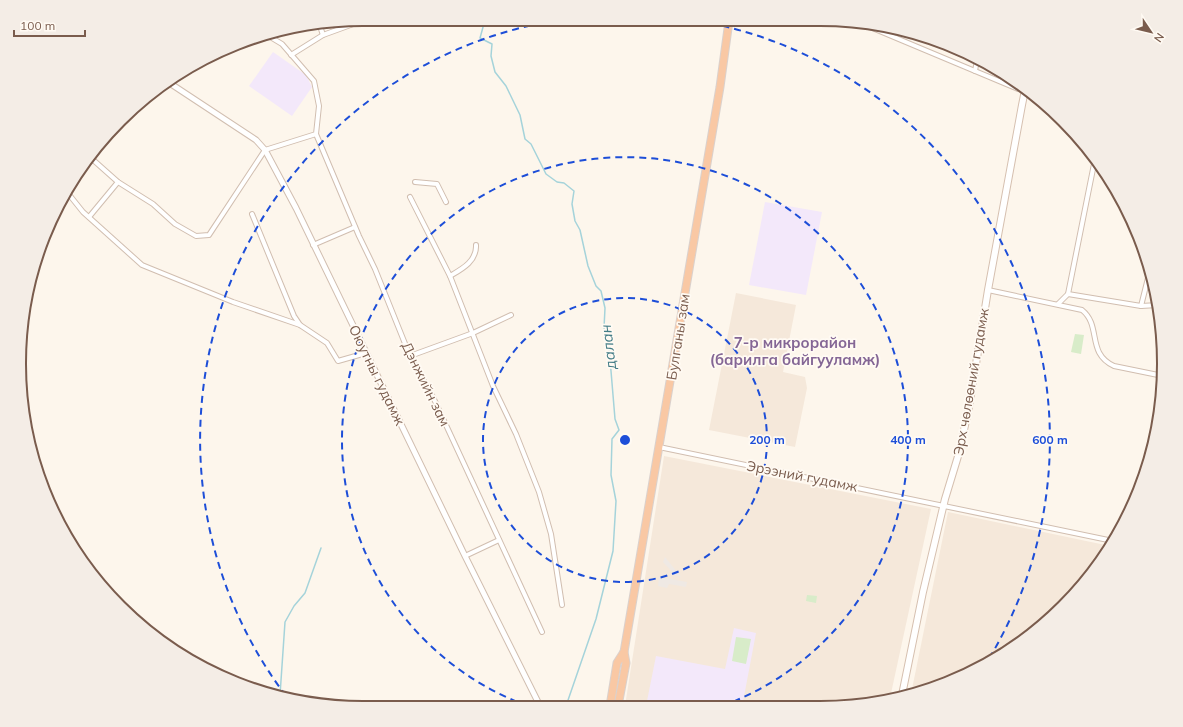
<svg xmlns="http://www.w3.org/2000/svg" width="1183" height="727" font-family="Mulish,sans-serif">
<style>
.residential{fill:#f5e8da}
.industrial{fill:#efe9e4}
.education{fill:#f3e8fa}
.green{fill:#d8ecc9}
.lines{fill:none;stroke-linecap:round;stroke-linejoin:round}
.stream{stroke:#a5d3da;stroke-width:1.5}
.minor-casing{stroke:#d1beb0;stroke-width:6}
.tertiary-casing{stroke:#d1beb0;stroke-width:7}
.secondary-casing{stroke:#d6c0b0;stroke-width:8}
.trunk-casing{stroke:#dad1cd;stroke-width:9}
.minor{stroke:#fff;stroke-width:4}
.tertiary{stroke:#fff;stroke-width:5}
.secondary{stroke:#fff;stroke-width:6}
.trunk{stroke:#f9c8a4;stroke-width:7}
.ring{fill:none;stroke:#1d4ed8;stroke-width:2;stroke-dasharray:7 5}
.labels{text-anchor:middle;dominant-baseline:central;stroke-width:3.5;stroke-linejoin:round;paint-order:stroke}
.street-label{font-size:14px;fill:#7a5c4d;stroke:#fffaf3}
.neighbourhood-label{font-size:15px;font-weight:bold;fill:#846695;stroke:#fffaf3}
.water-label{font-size:15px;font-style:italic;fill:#437c86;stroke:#fffaf3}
.rim{fill:none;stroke:#7a5c4d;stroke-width:2}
.centre{fill:#1d4ed8;stroke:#fffaf3;stroke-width:2}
.ring-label{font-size:12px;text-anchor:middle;font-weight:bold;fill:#1d4ed8;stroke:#fffaf3;stroke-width:3.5;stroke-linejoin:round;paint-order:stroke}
</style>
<rect width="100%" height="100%" fill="#fdf6ec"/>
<g class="residential">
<path d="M 736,293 L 796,305 L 783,372 L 805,377 L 807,388 L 795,447 L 709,430 Z"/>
<path d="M 664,456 L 931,509 L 890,698 L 842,707 L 625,706 Z"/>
<path d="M 948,512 L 1110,546 L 1093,573 L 1047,622 L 992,662 L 930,690 L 911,694 Z"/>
</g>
<g class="industrial">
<path d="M 665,557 L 681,577 L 675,575 L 663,562 Z"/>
<path d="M 659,577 L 687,582 L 686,587 L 669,584 L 667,588 L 658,586 Z"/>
</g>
<g class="education">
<path d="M 273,52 L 306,75 L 312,87 L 292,116 L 249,86 Z"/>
<path d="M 765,202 L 822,212 L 806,295 L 749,285 Z"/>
<path d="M 734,628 L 756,633 L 742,707 L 646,706 L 656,656 L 725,669 Z"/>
</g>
<g class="green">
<path d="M 1075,334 L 1084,335 L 1081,354 L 1071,352 Z"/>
<path d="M 807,595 L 817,596 L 816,603 L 806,601 Z"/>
<path d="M 736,637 L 751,639 L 746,664 L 732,661 Z"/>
</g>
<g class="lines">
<g class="stream">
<path d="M 485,20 L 480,38 L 492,44 L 491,56 L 495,72 L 506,86 L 520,115 L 525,139 L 531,144 L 546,174 L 557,182 L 564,183 L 574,191 L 572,204 L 575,221 L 580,230 L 588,266 L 596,286 L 601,291 L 605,308 L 604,328 L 609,347 L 615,419 L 619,430 L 612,439 L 611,475 L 616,501 L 613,551 L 596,619 L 566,706"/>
<path d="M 280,695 L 285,622 L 294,606 L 305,593 L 321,548"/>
</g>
<defs>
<g id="minor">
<path d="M 858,22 L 975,71"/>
<path d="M 320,26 L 323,35"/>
<path d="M 916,36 L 931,40"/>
<path d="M 291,55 L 323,35 L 367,19"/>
<path d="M 977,60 L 975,71 L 1018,89 L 1025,90 L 1025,88"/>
<path d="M 316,134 L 359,236 L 375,269 L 410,356 L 433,397 L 542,632"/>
<path d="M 91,158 L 118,182 L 153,204 L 175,224 L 196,236 L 209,235 L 265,150 L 316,134 L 319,106 L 314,81 L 282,44 L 267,35"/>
<path d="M 415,182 L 437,184 L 446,202"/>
<path d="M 67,192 L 83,212 L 142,265 L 233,302 L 300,325 L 327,343 L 338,361 L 366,353"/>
<path d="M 410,197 L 450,276 L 493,386 L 516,434 L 539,492 L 551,534 L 562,605"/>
<path d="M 252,214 L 294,316 L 300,325"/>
<path d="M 89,217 L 118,182"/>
<path d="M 313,245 L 355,227"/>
<path d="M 450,276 C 462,269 477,261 476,245"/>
<path d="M 988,290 L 1082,310 C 1102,326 1086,353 1114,366 L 1163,376"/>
<path d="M 1068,294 L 1141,306 L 1158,305"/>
<path d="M 1058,304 L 1068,294 L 1095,159"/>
<path d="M 1141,306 L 1150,270"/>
<path d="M 410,356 L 473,333 L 511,315"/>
<path d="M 659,447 L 1113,541"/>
<path d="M 465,556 L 499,540"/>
</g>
<path id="tertiary" d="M 168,82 L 256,140 L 265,150 L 296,208 L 465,556 L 540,706"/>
<path id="secondary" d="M 902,695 L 923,592 L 945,499 L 959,453 L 969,407 L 988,290 L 1022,105 L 1025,90 L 1030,91"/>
<g id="trunk">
<path d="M 610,706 L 617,663 L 624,652"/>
<path d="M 618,706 L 626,663 L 624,652 L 720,87 L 729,21"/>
</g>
</defs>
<use href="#minor" class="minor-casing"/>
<use href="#tertiary" class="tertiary-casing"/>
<use href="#secondary" class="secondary-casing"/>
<use href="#trunk" class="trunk-casing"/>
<use href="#minor" class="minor"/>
<use href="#tertiary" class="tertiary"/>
<use href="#secondary" class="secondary"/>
<use href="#trunk" class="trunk"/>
</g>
<g class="ring">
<circle cx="625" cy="440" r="142"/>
<path d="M528 706A283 283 0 1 1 722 706"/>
<path d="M286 696A425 425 0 0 1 559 20M699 21A425 425 0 0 1 987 662"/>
</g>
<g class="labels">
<g class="street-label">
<text transform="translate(678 337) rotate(-81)">Булганы зам</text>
<text transform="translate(377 375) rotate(64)">Оюутны гудамж</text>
<text transform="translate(971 382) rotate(-80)">Эрх чөлөөний гудамж</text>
<text transform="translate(426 384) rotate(64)">Дэнжийн зам</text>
<text transform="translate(802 476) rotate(11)">Эрээний гудамж</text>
</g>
<g class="neighbourhood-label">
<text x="795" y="342">7-р микрорайон<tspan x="795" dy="17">(барилга байгууламж)</tspan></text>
</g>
<g class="water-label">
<text transform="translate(608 347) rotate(-97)">далан</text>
</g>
</g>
<path d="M0 0H1183V727H0ZM363 26H820A337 337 0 0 1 1157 363V364A337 337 0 0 1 820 701H363A337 337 0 0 1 26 364V363A337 337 0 0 1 363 26Z" fill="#f4ede6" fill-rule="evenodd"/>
<path class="rim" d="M363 26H820A337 337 0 0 1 1157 363V364A337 337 0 0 1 820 701H363A337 337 0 0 1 26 364V363A337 337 0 0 1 363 26Z"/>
<circle cx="625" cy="440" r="6" class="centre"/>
<g class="ring-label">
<text x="767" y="444">200 m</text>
<text x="908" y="444">400 m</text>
<text x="1050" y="444">600 m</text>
</g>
<g transform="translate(1151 32) rotate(125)" stroke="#fffaf3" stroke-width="3" paint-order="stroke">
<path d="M0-3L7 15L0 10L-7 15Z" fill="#7a5c4d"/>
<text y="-6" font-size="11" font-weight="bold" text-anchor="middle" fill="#7a5c4d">N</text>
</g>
<path d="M14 30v6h71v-6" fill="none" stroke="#7a5c4d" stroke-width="2"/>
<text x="20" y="30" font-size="12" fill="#7a5c4d" stroke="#fffaf3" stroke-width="3" paint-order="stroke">100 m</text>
</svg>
